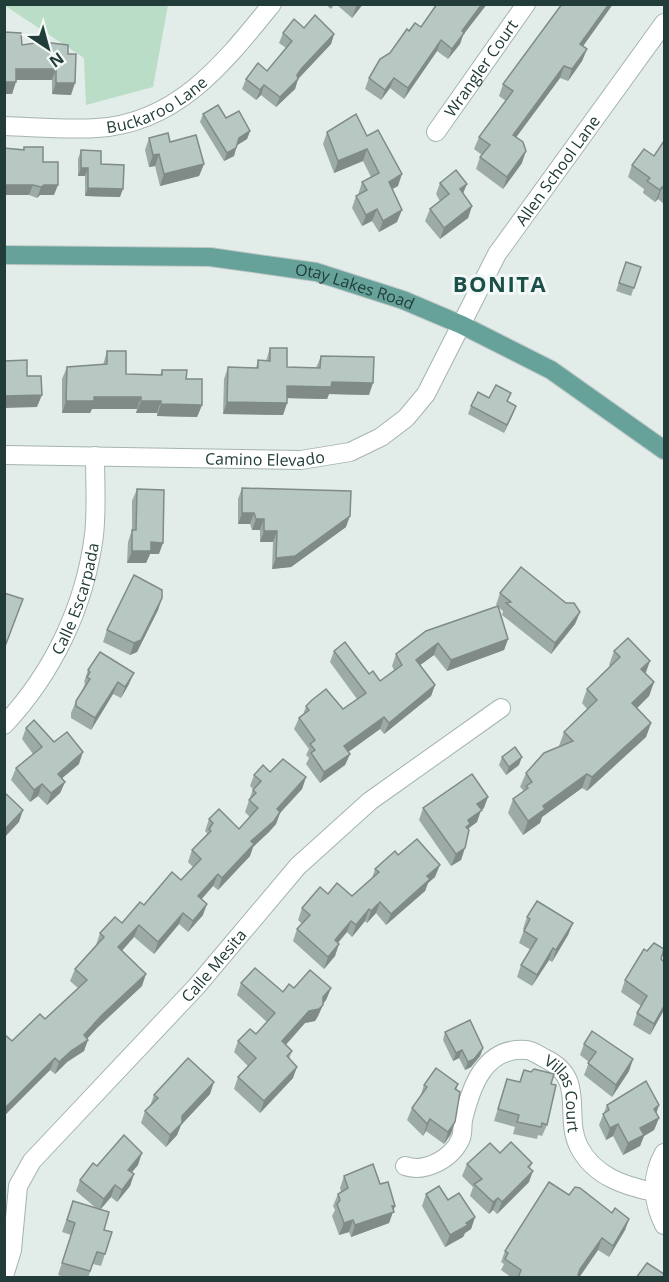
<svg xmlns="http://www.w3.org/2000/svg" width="669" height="1282" font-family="'Open Sans',sans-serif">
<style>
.green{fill:#baddc8}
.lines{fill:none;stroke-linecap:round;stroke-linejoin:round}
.minor-casing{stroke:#a5b4b1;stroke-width:20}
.major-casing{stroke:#c1c9c8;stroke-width:20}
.minor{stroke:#fff;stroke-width:18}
.major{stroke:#66a29a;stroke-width:18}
.wall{fill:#9daba7}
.shaded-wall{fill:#808b88}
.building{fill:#b7c7c2;stroke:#808b88;stroke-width:1.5}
.labels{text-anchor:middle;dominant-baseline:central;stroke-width:6;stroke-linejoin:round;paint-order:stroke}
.street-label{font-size:16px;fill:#223d39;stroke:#f2f8f6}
.district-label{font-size:22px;font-weight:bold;letter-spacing:1.5px;fill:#1d4f49;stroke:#f2f8f6}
</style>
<rect width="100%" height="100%" fill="#e2ece9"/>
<path class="green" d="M 4,5 L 168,5 L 153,87 L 86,105 L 84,58 Z"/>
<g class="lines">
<defs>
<g id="minor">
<path id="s1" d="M 4,126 C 35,127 67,130 97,128 C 178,123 225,62 272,4"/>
<path id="s2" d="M 436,132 L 526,4"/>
<path id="s3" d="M 4,455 L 301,460 L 350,452 L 381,437 L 406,418 L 426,394 L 497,254 L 664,23"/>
<path id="s4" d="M 4,725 C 53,673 85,606 94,535 C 97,509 95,482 95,456"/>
<path d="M 664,1153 C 651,1176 652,1201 664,1225"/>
<path id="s5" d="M 405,1166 C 425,1173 452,1159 461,1138 C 463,1133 462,1126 463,1120 C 471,1087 484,1047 526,1050 C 532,1050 540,1056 546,1059 C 587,1079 563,1116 579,1147 C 594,1176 624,1186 654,1192"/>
<path id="s6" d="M 4,1276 L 12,1250 L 18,1186 L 32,1161 L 196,987 L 298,866 L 370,801 L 501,708"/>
</g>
<g id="major">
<path id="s7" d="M 4,255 L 210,257 L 316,272 L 403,300 L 462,325 L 551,370 L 664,450"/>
</g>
</defs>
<use href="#minor" class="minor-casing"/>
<use href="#major" class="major-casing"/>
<use href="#minor" class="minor"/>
<use href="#major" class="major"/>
</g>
<g class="wall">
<path d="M 325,4 L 335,4 L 331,9 Z"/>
<path d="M 336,4 L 363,4 L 352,18 Z"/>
<path d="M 437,4 L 487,4 L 463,35 L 460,44 L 448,59 L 437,51 L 404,99 L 390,88 L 381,100 L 365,89 L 369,78 L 409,31 L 421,27 Z"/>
<path d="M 562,4 L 613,4 L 583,46 L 587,49 L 582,61 L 568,81 L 560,78 L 516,137 L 522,163 L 503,189 L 476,169 L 480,157 L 482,155 L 474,149 L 479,137 L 506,101 L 499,96 L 503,84 Z"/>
<path d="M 304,28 L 334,34 L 331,44 L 298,79 L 295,89 L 276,107 L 261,95 L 256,100 L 242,89 L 246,79 L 267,71 L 286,48 L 279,43 L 283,33 Z"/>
<path d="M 22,45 L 68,54 L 71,95 L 52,94 L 52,80 L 16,80 L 12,94 L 4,94 Z"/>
<path d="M 203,114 L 226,118 L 250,131 L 247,139 L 237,145 L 234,156 L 224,161 L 200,122 Z"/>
<path d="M 327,132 L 367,136 L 398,186 L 392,189 L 397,222 L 379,232 L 372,221 L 362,226 L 352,208 L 356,196 L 358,195 L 362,182 L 371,177 L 363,161 L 334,173 L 323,144 Z"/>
<path d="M 149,138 L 204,164 L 199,176 L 160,186 L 155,166 L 149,167 L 145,150 Z"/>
<path d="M 664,141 L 664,204 L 658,199 L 655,202 L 643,193 L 644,189 L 628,177 L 632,165 L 654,156 Z"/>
<path d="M 24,147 L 43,162 L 54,195 L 40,195 L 37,198 L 29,195 L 4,195 L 4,148 L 23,149 Z"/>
<path d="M 81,150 L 101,164 L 120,197 L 85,196 L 85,176 L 78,176 L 78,159 Z"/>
<path d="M 440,183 L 463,194 L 472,206 L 468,218 L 440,239 L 425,221 L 430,209 L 440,201 L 436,194 Z"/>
<path d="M 626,262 L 641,267 L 631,296 L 616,291 Z"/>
<path d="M 270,348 L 287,367 L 316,368 L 321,356 L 369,395 L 329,394 L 327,399 L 287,398 L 287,403 L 283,415 L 223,414 L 224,379 L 228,367 L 256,368 L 258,360 L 266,361 Z"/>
<path d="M 107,351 L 126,374 L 160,375 L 162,370 L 186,379 L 202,405 L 197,417 L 157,416 L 157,413 L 136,413 L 137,409 L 92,409 L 90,413 L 62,413 L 62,379 L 67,367 L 103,365 Z"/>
<path d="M 489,398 L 508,402 L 513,414 L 504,433 L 468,414 L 471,406 Z"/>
<path d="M 242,488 L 346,527 L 291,567 L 272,569 L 273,542 L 260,542 L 260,530 L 252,530 L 250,524 L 238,524 L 238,499 Z"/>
<path d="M 137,489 L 159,554 L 150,554 L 146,563 L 127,563 L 128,542 L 132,530 L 132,501 Z"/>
<path d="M 500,593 L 566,603 L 580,612 L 575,624 L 551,654 L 502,615 L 503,611 L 498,607 L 508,639 L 504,650 L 447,671 L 434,655 L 420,665 L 435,685 L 431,696 L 384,734 L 380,729 L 348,752 L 350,754 L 345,765 L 320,783 L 306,764 L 309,758 L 306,755 L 309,749 L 294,729 L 299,718 L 303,715 L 306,706 L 343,709 L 357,699 L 330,662 L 334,651 L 380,681 L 394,670 L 392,666 L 396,654 L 498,606 L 496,605 Z"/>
<path d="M 162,598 L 158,610 L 137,652 L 130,655 L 103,642 L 107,630 Z"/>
<path d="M 614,651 L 645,673 L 654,682 L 649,696 L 637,708 L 651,723 L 646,737 L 587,791 L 582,788 L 542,817 L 540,823 L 523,835 L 508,813 L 513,799 L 524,791 L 520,787 L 526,773 L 560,747 L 559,746 L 564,732 L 587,709 L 582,703 L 587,689 L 610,666 L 609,665 Z"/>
<path d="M 88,670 L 129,684 L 121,698 L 113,694 L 91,730 L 71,718 L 71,713 L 76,701 L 83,689 L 85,683 L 84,682 Z"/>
<path d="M 26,728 L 54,742 L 79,764 L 62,778 L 65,782 L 60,793 L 47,805 L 38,796 L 30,802 L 11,780 L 16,768 L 33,754 L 22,739 Z"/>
<path d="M 502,757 L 519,765 L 506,775 L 499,765 Z"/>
<path d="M 270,772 L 306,777 L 302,789 L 280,813 L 276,824 L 269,832 L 253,847 L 250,856 L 218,890 L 213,886 L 202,899 L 203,915 L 188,932 L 179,924 L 154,954 L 134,937 L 122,951 L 142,986 L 97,1028 L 87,1039 L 84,1051 L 67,1062 L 55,1074 L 50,1070 L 4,1116 L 4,1034 L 12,1041 L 45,1019 L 78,988 L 70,981 L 75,969 L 96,945 L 100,933 L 122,923 L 144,905 L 181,880 L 193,867 L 188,862 L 192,850 L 206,835 L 207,833 L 205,831 L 209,819 L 239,829 L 250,817 L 245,812 L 253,789 L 250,786 L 254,775 Z"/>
<path d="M 423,808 L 484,808 L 481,810 L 477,822 L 469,828 L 461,860 L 451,866 L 419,820 Z"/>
<path d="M 398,855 L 435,877 L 428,883 L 425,891 L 386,925 L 376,913 L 367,923 L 365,921 L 352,937 L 347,932 L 338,943 L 335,956 L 324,969 L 293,941 L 297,929 L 302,924 L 298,920 L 302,908 L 328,894 L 352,896 L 372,878 L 375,869 Z"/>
<path d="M 527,917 L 573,923 L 568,935 L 552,962 L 549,960 L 532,986 L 517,977 L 521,965 L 531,950 L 519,943 L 524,930 L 523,929 Z"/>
<path d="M 661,959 L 664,1010 L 650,1035 L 633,1025 L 637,1013 L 641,1006 L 621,992 L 625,980 Z"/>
<path d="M 241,983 L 283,992 L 294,988 L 331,988 L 326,1000 L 323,1004 L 318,1016 L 315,1021 L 305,1023 L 286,1045 L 292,1051 L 289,1059 L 293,1078 L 260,1113 L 234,1089 L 238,1077 L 248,1066 L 234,1052 L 238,1041 L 256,1034 L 267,1022 L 237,995 Z"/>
<path d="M 445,1032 L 483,1048 L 480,1056 L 471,1067 L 465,1070 L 459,1058 L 453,1061 L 443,1040 Z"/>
<path d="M 584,1044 L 633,1059 L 629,1071 L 612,1097 L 584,1075 L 589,1062 L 580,1055 Z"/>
<path d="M 507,1079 L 519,1082 L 551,1084 L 547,1125 L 542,1136 L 538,1135 L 537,1139 L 513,1134 L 515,1127 L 494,1121 Z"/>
<path d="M 458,1084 L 456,1090 L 451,1134 L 444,1144 L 426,1131 L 423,1136 L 407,1120 L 412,1108 L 420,1097 L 424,1085 Z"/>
<path d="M 210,1094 L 181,1125 L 177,1135 L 166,1147 L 141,1123 L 145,1111 L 150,1106 L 154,1095 Z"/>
<path d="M 607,1105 L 659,1105 L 656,1113 L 659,1118 L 654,1130 L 644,1136 L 640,1146 L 623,1155 L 613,1136 L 606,1140 L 599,1125 Z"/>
<path d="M 500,1153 L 532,1163 L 530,1168 L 529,1182 L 497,1214 L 493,1210 L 489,1214 L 470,1196 L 473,1187 L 462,1176 L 467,1164 Z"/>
<path d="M 138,1165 L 131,1172 L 134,1174 L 130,1186 L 117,1202 L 111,1197 L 100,1210 L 104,1230 L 105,1254 L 101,1266 L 93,1264 L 88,1278 L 67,1278 L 58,1275 L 71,1235 L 62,1232 L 73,1201 L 97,1209 L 76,1191 L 80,1180 L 97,1166 Z"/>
<path d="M 344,1176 L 380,1184 L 395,1206 L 389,1223 L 351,1237 L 349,1232 L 339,1235 L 332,1216 L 335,1210 L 333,1206 L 338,1194 L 341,1192 L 340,1188 Z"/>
<path d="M 426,1194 L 448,1200 L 475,1217 L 471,1229 L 465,1233 L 463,1237 L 445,1247 L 422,1206 Z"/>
<path d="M 569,1195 L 612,1213 L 629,1219 L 625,1230 L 609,1257 L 598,1250 L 579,1276 L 581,1278 L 512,1278 L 501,1270 L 504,1264 L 501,1262 L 505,1251 Z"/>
</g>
<g class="shaded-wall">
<path d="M 358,4 L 363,4 L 352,18 L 356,7 Z"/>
<path d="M 482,4 L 487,4 L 463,35 L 460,44 L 448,59 L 452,49 L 462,31 Z"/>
<path d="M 609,4 L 613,4 L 576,56 L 580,44 Z"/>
<path d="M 334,34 L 331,44 L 298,79 L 295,89 L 276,107 L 280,97 L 302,68 Z"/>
<path d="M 441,40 L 437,51 L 404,99 L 408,88 Z"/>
<path d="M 587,49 L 582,61 L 568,81 L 572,69 Z"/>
<path d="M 564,66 L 560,78 L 509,147 L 513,135 Z"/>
<path d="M 16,69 L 56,69 L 52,80 L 12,80 Z"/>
<path d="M 394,78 L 390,88 L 381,100 L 385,90 Z"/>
<path d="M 4,82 L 16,82 L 12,94 L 4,94 Z"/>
<path d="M 56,83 L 75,83 L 71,95 L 52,94 Z"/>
<path d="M 264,85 L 261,95 L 256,100 L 260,90 Z"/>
<path d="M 250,131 L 247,139 L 236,146 L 239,138 Z"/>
<path d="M 236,148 L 234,156 L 224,161 L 227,153 Z"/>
<path d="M 367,149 L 363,161 L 334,173 L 338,161 Z"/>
<path d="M 526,151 L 522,163 L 503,189 L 507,177 Z"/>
<path d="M 159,154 L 155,166 L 149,167 L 153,155 Z"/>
<path d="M 204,164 L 199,176 L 160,186 L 164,174 Z"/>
<path d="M 81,168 L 88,168 L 85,176 L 78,176 Z"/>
<path d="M 402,174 L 398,186 L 385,193 L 389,182 Z"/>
<path d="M 467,184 L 462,196 L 460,189 Z"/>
<path d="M 4,185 L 33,185 L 29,195 L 4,195 Z"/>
<path d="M 44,185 L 58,185 L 54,195 L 40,195 L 37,198 L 41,187 Z"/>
<path d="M 662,187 L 658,199 L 655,202 L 660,190 Z"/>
<path d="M 88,188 L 123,189 L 120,197 L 85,196 Z"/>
<path d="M 472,206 L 468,218 L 440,239 L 444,228 Z"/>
<path d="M 377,209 L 372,221 L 362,226 L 366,215 Z"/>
<path d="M 402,210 L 397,222 L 379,232 L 383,221 Z"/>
<path d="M 332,382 L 373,383 L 369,395 L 329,394 L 327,399 L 283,398 L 287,386 Z"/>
<path d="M 42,395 L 37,407 L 4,408 L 4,396 Z"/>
<path d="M 94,397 L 141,397 L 137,409 L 92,409 L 90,413 L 62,413 L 66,401 Z"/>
<path d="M 141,401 L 161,401 L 157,413 L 136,413 Z"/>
<path d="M 227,402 L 287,403 L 283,415 L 223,414 Z"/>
<path d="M 161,404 L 202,405 L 197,417 L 157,416 Z"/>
<path d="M 516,406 L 513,414 L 504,433 L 507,425 Z"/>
<path d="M 242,513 L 254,513 L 250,524 L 238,524 Z"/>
<path d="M 350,516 L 346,527 L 291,567 L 272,569 L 276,558 Z"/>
<path d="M 256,519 L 264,519 L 260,530 L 252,530 Z"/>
<path d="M 264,531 L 277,531 L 273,542 L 260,542 Z"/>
<path d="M 151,542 L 163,543 L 159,554 L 150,554 L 146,563 L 127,563 L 132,551 Z"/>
<path d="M 162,598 L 158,610 L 137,652 L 130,655 L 134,643 Z"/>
<path d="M 580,612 L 575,624 L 551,654 L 555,643 Z"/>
<path d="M 508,639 L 504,650 L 447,671 L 451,660 Z"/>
<path d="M 438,643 L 434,655 L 412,671 L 416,660 Z"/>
<path d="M 650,661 L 645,675 L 641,669 Z"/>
<path d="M 134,673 L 129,684 L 121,698 L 125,687 Z"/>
<path d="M 118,682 L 113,694 L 91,730 L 95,718 Z"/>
<path d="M 654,682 L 649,696 L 627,718 L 632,703 Z"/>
<path d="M 435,685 L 431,696 L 384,734 L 389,723 Z"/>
<path d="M 384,717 L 380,729 L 340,758 L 344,746 Z"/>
<path d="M 651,723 L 646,737 L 587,791 L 592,777 Z"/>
<path d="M 83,752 L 79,764 L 54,785 L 58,774 Z"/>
<path d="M 350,754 L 345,765 L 320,783 L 324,772 Z"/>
<path d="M 522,757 L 519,765 L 506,775 L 509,767 Z"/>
<path d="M 587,774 L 582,788 L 542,817 L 540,823 L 523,835 L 528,821 L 543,806 Z"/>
<path d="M 306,777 L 302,789 L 280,813 L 276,824 L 269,832 L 253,847 L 250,856 L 218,890 L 222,878 L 251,841 L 277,809 Z"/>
<path d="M 65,782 L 60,793 L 47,805 L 51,793 Z"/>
<path d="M 42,784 L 38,796 L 30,802 L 34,790 Z"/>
<path d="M 488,797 L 484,808 L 481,810 L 477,822 L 469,828 L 466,835 L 462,838 L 468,820 L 477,804 Z"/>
<path d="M 23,810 L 19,822 L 4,838 L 4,830 Z"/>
<path d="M 465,848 L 461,860 L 451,866 L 456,854 Z"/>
<path d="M 440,865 L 435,877 L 428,883 L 425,891 L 386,925 L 391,914 L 427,876 Z"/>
<path d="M 218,874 L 213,886 L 194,907 L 198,896 Z"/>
<path d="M 380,902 L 376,913 L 367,923 L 371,911 Z"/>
<path d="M 207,904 L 203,915 L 188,932 L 193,921 Z"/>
<path d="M 369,909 L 365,921 L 352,937 L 356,925 Z"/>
<path d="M 183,913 L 179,924 L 154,954 L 158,942 Z"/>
<path d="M 351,921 L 347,932 L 330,952 L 335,940 Z"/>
<path d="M 573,923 L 568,935 L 552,962 L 556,950 Z"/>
<path d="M 139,925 L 134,937 L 114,959 L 118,947 Z"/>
<path d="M 339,944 L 335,956 L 324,969 L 328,957 Z"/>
<path d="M 553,948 L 549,960 L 532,986 L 537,975 Z"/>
<path d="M 146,974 L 142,986 L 97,1028 L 84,1042 L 88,1040 L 84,1051 L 67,1062 L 55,1074 L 59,1062 L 101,1016 Z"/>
<path d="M 331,988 L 326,1000 L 318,1009 L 323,997 Z"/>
<path d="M 323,1005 L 318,1016 L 315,1021 L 305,1023 L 278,1053 L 282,1041 L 309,1011 Z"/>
<path d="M 664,1006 L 664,1010 L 650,1035 L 654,1024 Z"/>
<path d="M 483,1048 L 480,1056 L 471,1067 L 465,1070 L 468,1062 Z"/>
<path d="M 462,1050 L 459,1058 L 453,1061 L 456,1053 Z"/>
<path d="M 55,1058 L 50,1070 L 4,1116 L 4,1109 Z"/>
<path d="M 633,1059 L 629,1071 L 612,1097 L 616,1085 Z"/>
<path d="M 297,1067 L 293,1078 L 260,1113 L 264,1101 Z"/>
<path d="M 214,1082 L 210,1094 L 181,1125 L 177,1135 L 166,1147 L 170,1135 L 182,1116 Z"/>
<path d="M 659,1105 L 655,1117 L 654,1109 Z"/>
<path d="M 659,1118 L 654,1130 L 644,1136 L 640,1146 L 623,1155 L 628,1143 L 640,1128 Z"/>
<path d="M 430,1119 L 426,1131 L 423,1136 L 427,1124 Z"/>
<path d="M 455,1122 L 451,1134 L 444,1144 L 448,1132 Z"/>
<path d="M 618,1124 L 613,1136 L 606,1140 L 610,1128 Z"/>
<path d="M 142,1153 L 138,1165 L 124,1182 L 128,1170 Z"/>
<path d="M 533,1171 L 529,1182 L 497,1214 L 502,1202 Z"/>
<path d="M 134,1174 L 130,1186 L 117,1202 L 122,1190 Z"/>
<path d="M 115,1185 L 111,1197 L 99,1211 L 104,1199 Z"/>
<path d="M 498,1198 L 493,1210 L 489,1214 L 493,1202 Z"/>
<path d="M 392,1206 L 395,1206 L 389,1223 L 351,1237 L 355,1225 Z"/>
<path d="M 475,1217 L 471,1229 L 465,1233 L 463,1237 L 445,1247 L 450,1235 Z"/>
<path d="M 629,1219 L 625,1230 L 609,1257 L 613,1246 Z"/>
<path d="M 353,1220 L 349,1232 L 339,1235 L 344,1223 Z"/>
<path d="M 602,1238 L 598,1250 L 579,1278 L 577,1278 L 580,1269 Z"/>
</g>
<g class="building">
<path d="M 437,4 L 482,4 L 462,31 L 464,33 L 452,49 L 441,40 L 408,88 L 394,78 L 385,90 L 369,78 L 380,59 L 390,53 L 407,29 L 409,31 L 415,23 L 421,27 Z"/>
<path d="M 562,4 L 609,4 L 580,44 L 587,49 L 572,69 L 564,66 L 513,135 L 523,142 L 526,151 L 507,177 L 480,157 L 490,145 L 479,137 L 513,91 L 503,84 Z"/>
<path d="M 315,15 L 334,34 L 302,68 L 297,75 L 298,79 L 280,97 L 264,85 L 260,90 L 246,79 L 258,63 L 267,71 L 292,41 L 283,33 L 294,19 L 304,28 Z"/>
<path d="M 4,32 L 21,33 L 22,45 L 43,42 L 68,45 L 68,54 L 76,54 L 75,83 L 56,83 L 56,69 L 16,69 L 16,82 L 4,82 Z"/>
<path d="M 218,105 L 226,118 L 239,111 L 250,131 L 239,138 L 236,148 L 227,153 L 203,114 Z"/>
<path d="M 356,114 L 367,136 L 378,130 L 402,174 L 389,182 L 402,210 L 383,221 L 377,209 L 366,215 L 356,196 L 367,190 L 362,182 L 379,173 L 367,149 L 338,161 L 327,132 Z"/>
<path d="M 168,133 L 170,142 L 196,135 L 204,164 L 164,174 L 159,154 L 153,155 L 149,138 Z"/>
<path d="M 664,141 L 664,189 L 662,187 L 660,190 L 647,181 L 650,178 L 632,165 L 644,149 L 654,156 Z"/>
<path d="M 24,147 L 43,147 L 43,162 L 58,162 L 58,185 L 44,185 L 41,187 L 33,185 L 4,185 L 4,148 L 24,150 Z"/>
<path d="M 81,150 L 101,151 L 101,164 L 124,165 L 123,189 L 88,188 L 88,168 L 81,168 Z"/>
<path d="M 456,170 L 467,184 L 460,189 L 472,206 L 444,228 L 430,209 L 449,194 L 440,183 Z"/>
<path d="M 626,262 L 641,267 L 634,288 L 619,283 Z"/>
<path d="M 270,348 L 287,348 L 287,367 L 320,368 L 321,356 L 374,357 L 373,383 L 332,382 L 331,387 L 287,386 L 287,403 L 227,402 L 228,367 L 258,368 L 258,360 L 270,361 Z"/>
<path d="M 107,351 L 126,351 L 126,374 L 162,375 L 162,370 L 187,370 L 186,379 L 202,379 L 202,405 L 161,404 L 161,401 L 141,401 L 141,397 L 94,397 L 94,401 L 66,401 L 67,367 L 107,364 Z"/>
<path d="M 27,360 L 27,376 L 41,376 L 42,395 L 4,396 L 4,361 Z"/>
<path d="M 496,385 L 511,393 L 507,401 L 516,406 L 507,425 L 471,406 L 478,392 L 489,398 Z"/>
<path d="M 242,488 L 351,491 L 350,516 L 295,556 L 276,558 L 277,531 L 264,531 L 264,519 L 256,519 L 254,513 L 242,513 Z"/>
<path d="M 137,489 L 164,490 L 163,543 L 151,542 L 151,551 L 132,551 L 132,530 L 136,530 Z"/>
<path d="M 521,567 L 566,603 L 574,603 L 580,612 L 555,643 L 506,603 L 511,602 L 500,593 Z"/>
<path d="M 134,575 L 162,590 L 162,598 L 141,640 L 134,643 L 107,630 Z"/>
<path d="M 4,593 L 23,599 L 4,649 Z"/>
<path d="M 498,606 L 508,639 L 451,660 L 438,643 L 416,660 L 435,685 L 389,723 L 384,717 L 344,746 L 350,754 L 324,772 L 311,753 L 315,750 L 310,744 L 315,740 L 299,718 L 309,710 L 306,706 L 312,700 L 326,689 L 343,709 L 366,693 L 334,651 L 345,642 L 369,674 L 373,671 L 380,681 L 402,665 L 396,654 L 426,631 Z"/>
<path d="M 628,638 L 650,661 L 641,669 L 654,682 L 632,703 L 651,723 L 592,777 L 587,774 L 543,806 L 545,809 L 528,821 L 513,799 L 528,788 L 526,786 L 532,782 L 526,773 L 544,753 L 573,741 L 564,732 L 597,700 L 587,689 L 620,657 L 614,651 Z"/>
<path d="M 100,652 L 134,673 L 125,687 L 118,682 L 95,718 L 76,706 L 76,701 L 90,679 L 87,677 L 90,672 L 88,670 Z"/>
<path d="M 34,720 L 54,742 L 67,732 L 83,752 L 58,774 L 65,782 L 51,793 L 42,784 L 34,790 L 16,768 L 42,747 L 26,728 Z"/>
<path d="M 515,747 L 522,757 L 509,767 L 502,757 Z"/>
<path d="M 283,759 L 306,777 L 277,809 L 280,812 L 274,821 L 251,841 L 254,844 L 222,878 L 218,874 L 198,896 L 207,904 L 193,921 L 183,913 L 158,942 L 139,925 L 118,947 L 146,974 L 101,1016 L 84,1035 L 88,1040 L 71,1051 L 59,1062 L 55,1058 L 4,1109 L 4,1034 L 12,1041 L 40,1014 L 45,1019 L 87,980 L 75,969 L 104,937 L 100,933 L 115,917 L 122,923 L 140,902 L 144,905 L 172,872 L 181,880 L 201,859 L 192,850 L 211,831 L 209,829 L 213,823 L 209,819 L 219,809 L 239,829 L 258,808 L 249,800 L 256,793 L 253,790 L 261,781 L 254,775 L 263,765 L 270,772 Z"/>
<path d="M 472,774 L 488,797 L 477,804 L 482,810 L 468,820 L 470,824 L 466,827 L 469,830 L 465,848 L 456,854 L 423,808 Z"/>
<path d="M 4,792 L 23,810 L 4,830 Z"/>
<path d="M 417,839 L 440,865 L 427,876 L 430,879 L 391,914 L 380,902 L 371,911 L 369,909 L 356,925 L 351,921 L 335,940 L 339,944 L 328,957 L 297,929 L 310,915 L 302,908 L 320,887 L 328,894 L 337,883 L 352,896 L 379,872 L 375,869 L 395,851 L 398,855 Z"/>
<path d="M 537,901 L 573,923 L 556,950 L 553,948 L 537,975 L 521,965 L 537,939 L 524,931 L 530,919 L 527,917 Z"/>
<path d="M 654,943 L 664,949 L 661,959 L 664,962 L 664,1006 L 654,1024 L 637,1013 L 647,996 L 625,980 L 644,949 L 647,951 Z"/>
<path d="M 255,968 L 283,992 L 289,984 L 294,988 L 310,970 L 331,988 L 323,997 L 323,1005 L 319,1009 L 309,1011 L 282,1041 L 292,1051 L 287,1056 L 297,1067 L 264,1101 L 238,1077 L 256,1058 L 238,1041 L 250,1029 L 256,1034 L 275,1013 L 241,983 Z"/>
<path d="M 470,1020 L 483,1048 L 474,1059 L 468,1062 L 462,1050 L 456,1053 L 445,1032 Z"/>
<path d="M 592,1031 L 633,1059 L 616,1085 L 588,1063 L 596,1052 L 584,1044 Z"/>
<path d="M 188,1058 L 214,1082 L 182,1116 L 182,1123 L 170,1135 L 145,1111 L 158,1098 L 154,1095 Z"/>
<path d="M 436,1068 L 458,1084 L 455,1089 L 460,1092 L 455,1122 L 448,1132 L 430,1119 L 427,1124 L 412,1108 L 427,1087 L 424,1085 Z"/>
<path d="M 534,1069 L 554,1074 L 551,1084 L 556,1085 L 547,1125 L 542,1123 L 541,1127 L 517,1122 L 519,1115 L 498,1109 L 507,1079 L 520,1082 L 524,1070 L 531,1072 Z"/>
<path d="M 646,1081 L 659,1105 L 654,1109 L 659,1118 L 640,1128 L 644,1135 L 628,1143 L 618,1124 L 610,1128 L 603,1114 L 609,1110 L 607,1105 Z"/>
<path d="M 124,1135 L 142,1153 L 128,1170 L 134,1174 L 122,1190 L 115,1185 L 104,1199 L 80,1180 L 93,1163 L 97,1166 Z"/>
<path d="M 511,1142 L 532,1163 L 528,1167 L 533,1171 L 502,1202 L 498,1198 L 493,1202 L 474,1184 L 482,1179 L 467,1164 L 490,1143 L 500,1153 Z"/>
<path d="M 373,1164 L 380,1184 L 388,1182 L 395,1206 L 392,1206 L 394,1212 L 355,1225 L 353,1220 L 344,1223 L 337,1204 L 340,1200 L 338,1194 L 348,1188 L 344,1176 Z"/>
<path d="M 549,1182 L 569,1195 L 575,1187 L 580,1188 L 612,1213 L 615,1208 L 629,1219 L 613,1246 L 602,1238 L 580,1269 L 578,1275 L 581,1278 L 518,1278 L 521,1270 L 505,1259 L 508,1253 L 505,1251 Z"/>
<path d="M 439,1186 L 448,1200 L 459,1193 L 475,1217 L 466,1223 L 468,1225 L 450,1235 L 426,1194 Z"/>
<path d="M 73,1201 L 109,1212 L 104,1230 L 112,1232 L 105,1254 L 97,1252 L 90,1271 L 62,1263 L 75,1223 L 67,1220 Z"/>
<path d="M 647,1263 L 664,1274 L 664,1278 L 636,1278 Z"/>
</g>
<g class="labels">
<g class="street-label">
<text stroke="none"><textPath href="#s2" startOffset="78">Wrangler Court</textPath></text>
<text stroke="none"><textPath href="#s1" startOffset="158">Buckaroo Lane</textPath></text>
<text stroke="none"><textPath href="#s3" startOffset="704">Allen School Lane</textPath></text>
<text stroke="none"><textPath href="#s7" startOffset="354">Otay Lakes Road</textPath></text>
<text stroke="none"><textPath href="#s3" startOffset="261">Camino Elevado</textPath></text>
<text stroke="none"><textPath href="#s4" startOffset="147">Calle Escarpada</textPath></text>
<text stroke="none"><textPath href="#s6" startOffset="387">Calle Mesita</textPath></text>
<text stroke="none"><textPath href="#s5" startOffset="254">Villas Court</textPath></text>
</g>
<g class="district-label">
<text x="500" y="283">BONITA</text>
</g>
</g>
<rect width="669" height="1282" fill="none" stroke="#223d39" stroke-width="12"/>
<g transform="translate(48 48) rotate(144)" stroke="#f2f8f6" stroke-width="4.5" paint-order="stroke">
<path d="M0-4.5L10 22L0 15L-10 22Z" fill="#223d39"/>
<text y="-9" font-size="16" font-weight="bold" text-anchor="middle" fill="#223d39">N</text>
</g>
</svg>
